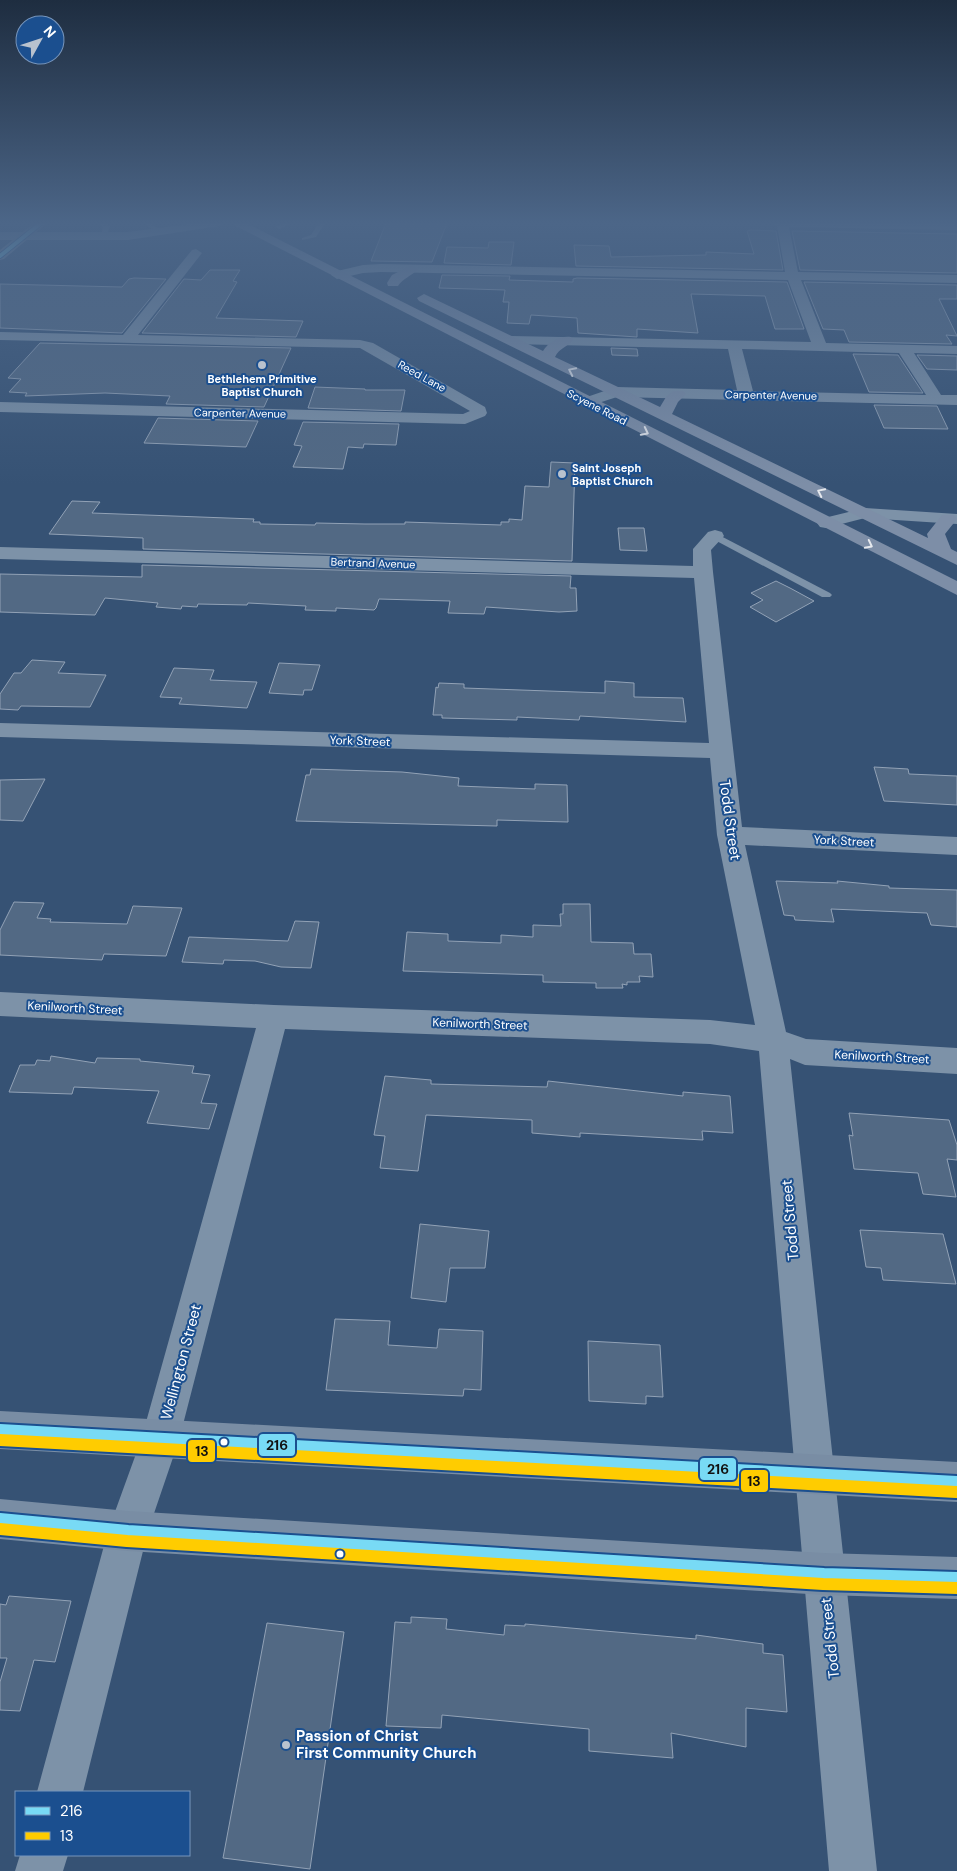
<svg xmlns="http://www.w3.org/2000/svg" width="957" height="1871" font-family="'DM Sans',sans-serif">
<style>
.building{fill:#526984;stroke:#92a2b6}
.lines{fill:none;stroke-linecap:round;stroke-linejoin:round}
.service{fill:#7d92a8;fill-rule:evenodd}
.minor{fill:#7d92a8;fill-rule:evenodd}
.tertiary{fill:#7d92a8;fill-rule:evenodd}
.secondary{fill:#798da4;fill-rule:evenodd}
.primary{fill:#7d8ea7;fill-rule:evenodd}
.bus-1-far1-casing{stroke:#1b4f8f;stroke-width:5.5}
.bus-1-casing{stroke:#1b4f8f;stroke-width:16}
.bus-2-casing{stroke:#1b4f8f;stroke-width:16}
.bus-1-far1{stroke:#78daf5;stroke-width:4}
.bus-1{stroke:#78daf5;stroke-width:12}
.bus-2{stroke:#fc0;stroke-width:12}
.oneway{stroke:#e5e8ed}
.poi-dot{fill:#b9c2ce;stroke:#1b4f8f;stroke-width:2}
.bus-dot{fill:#fff;stroke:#1b4f8f;stroke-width:2}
.labels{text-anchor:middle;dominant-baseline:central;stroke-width:4;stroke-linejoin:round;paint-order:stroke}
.far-street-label{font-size:11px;fill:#fff;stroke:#1b4f8f}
.far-poi-label{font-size:11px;font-weight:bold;fill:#fff;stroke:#1b4f8f}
.street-label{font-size:12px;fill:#fff;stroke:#1b4f8f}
.near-street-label{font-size:15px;fill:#fff;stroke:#1b4f8f}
.near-poi-label{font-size:15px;font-weight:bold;fill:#fff;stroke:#1b4f8f;text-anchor:start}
.line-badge{stroke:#1b4f8f;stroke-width:2}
.pale-badge-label{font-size:14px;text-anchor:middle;font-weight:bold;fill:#111}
</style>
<rect width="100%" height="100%" fill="#365274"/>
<g class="building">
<path d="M 386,223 L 447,223 L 432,262 L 371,261 Z"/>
<path d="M 751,230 L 776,231 L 783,270 L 576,266 L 574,245 L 609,246 L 611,257 L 706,255 L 706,252 L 754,254 L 747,231 Z"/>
<path d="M 792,231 L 957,234 L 957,273 L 800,270 Z"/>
<path d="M 489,242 L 514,242 L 511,265 L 444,263 L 447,247 L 488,248 Z"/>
<path d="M 210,270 L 240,270 L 233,281 L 237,282 L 216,318 L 303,321 L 296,337 L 142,333 L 184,279 L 201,280 Z"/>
<path d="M 442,275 L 510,276 L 509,280 L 573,282 L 573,279 L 577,278 L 787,282 L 804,329 L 775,329 L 765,296 L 691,294 L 698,333 L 637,329 L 637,337 L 578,333 L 577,318 L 531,315 L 529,324 L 507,323 L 509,302 L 503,302 L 505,290 L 439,288 Z"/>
<path d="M 134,278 L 166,279 L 122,333 L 0,328 L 0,284 L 122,287 L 129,279 Z"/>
<path d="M 804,282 L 957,285 L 957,299 L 939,299 L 957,336 L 946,335 L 952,344 L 849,342 L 844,330 L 823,329 Z"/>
<path d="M 40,343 L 291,348 L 264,407 L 166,404 L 170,396 L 105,393 L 25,396 L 27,393 L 9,392 L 21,379 L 8,378 Z"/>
<path d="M 611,348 L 637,349 L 638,356 L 612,355 Z"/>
<path d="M 853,354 L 898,355 L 923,393 L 869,392 Z"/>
<path d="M 917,355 L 957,356 L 957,370 L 927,369 Z"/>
<path d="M 315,387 L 365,389 L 365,390 L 405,390 L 401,411 L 308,408 Z"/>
<path d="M 874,405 L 937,406 L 948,429 L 884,428 Z"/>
<path d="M 158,418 L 258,421 L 246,447 L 144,443 Z"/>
<path d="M 303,422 L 399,424 L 396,445 L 364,444 L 363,448 L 348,447 L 343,469 L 293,467 L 302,446 L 294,445 Z"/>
<path d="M 551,462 L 575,463 L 572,561 L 143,549 L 143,538 L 49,534 L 72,501 L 100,502 L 92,513 L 254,519 L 253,522 L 260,522 L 260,524 L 315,525 L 316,523 L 365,524 L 405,524 L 405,522 L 501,525 L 501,522 L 509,522 L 509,519 L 522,520 L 525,486 L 549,487 Z"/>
<path d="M 618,528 L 644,528 L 647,551 L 620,550 Z"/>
<path d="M 142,565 L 571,576 L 570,588 L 576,588 L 577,611 L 559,612 L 486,607 L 484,614 L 448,613 L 450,601 L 379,599 L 376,608 L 374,610 L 336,608 L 336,611 L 305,610 L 306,606 L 248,603 L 247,605 L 198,604 L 197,607 L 182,606 L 181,609 L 156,607 L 158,603 L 105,598 L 95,615 L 0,612 L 0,574 L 142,577 Z"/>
<path d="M 776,581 L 790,588 L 814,601 L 776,622 L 750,607 L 763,600 L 751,593 Z"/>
<path d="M 32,660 L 65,662 L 58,673 L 106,675 L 90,707 L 21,706 L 18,710 L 0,709 L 0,694 L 14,673 L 21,673 Z"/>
<path d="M 279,663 L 320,665 L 312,690 L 304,690 L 303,695 L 269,693 Z"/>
<path d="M 174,668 L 214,670 L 210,680 L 257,682 L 247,708 L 179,704 L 182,698 L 160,697 Z"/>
<path d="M 605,681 L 634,683 L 634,697 L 683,698 L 686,722 L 580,716 L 579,720 L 517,717 L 517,720 L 442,718 L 442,715 L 433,715 L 436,687 L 438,688 L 439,683 L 464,684 L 464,688 L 605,693 Z"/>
<path d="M 874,767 L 908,769 L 909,774 L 957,776 L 957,805 L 884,801 Z"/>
<path d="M 311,769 L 402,772 L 459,778 L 458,786 L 535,789 L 535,784 L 567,785 L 568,822 L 497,820 L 497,826 L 296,821 L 306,775 L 310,775 Z"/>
<path d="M 45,779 L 23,821 L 0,820 L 0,780 Z"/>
<path d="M 776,881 L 838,883 L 837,881 L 889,886 L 889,888 L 957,890 L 957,927 L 931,925 L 927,913 L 831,909 L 834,922 L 795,920 L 794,916 L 784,915 Z"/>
<path d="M 14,902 L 44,903 L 37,918 L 51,919 L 50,922 L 127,924 L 133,906 L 182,908 L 166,956 L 104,954 L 102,960 L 0,955 L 0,930 Z"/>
<path d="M 563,904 L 590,904 L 591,942 L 633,943 L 634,954 L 651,954 L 653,977 L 639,976 L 640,982 L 627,982 L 627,985 L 622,984 L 623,988 L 596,988 L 596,983 L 543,982 L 543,975 L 403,971 L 407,932 L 448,934 L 448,941 L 501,943 L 501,935 L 533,937 L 533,925 L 561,926 L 560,914 L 563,914 Z"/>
<path d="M 295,921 L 319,922 L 311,968 L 281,967 L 255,961 L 224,960 L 223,964 L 182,962 L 189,937 L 288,941 Z"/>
<path d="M 51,1056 L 95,1063 L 97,1058 L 140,1059 L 140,1061 L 194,1066 L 192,1073 L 210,1075 L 201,1103 L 217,1104 L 209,1129 L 147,1123 L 159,1091 L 74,1087 L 72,1094 L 9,1092 L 20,1065 L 35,1065 L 37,1060 L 50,1061 Z"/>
<path d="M 385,1076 L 431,1080 L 431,1084 L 547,1087 L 548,1081 L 683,1096 L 683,1092 L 730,1096 L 733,1133 L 702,1131 L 703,1140 L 580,1133 L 580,1137 L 532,1133 L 532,1120 L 426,1115 L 418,1171 L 380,1168 L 385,1136 L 374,1135 Z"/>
<path d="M 849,1113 L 949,1120 L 957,1145 L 957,1160 L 947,1159 L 956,1197 L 923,1194 L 918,1173 L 854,1169 L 849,1135 L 853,1136 Z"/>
<path d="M 420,1224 L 489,1231 L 485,1268 L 450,1268 L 446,1302 L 411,1298 Z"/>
<path d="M 860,1230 L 943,1234 L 956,1284 L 883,1280 L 881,1268 L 866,1267 Z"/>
<path d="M 335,1319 L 390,1321 L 388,1345 L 437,1348 L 439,1329 L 483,1331 L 481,1390 L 464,1389 L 463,1396 L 326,1390 Z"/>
<path d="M 588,1341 L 660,1345 L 663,1397 L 646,1396 L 646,1404 L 589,1401 Z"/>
<path d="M 9,1596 L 71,1601 L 55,1662 L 34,1660 L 20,1711 L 0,1710 L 0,1682 L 7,1658 L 0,1658 L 0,1604 L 6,1605 Z"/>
<path d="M 411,1617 L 447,1619 L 446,1629 L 504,1635 L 505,1625 L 525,1626 L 525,1624 L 696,1639 L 696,1635 L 763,1644 L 763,1653 L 783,1655 L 787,1712 L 746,1708 L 746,1747 L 671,1733 L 673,1758 L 589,1751 L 589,1729 L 442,1715 L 441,1728 L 386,1726 L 395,1622 L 411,1623 Z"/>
<path d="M 267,1623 L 344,1632 L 310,1869 L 223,1858 Z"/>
</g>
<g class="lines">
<g class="service">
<path d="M 99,223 L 106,223 L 110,226 L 106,237 L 101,236 L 103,227 Z"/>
<path d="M 143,223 L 150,223 L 159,229 L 154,230 Z"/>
<path d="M 285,223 L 293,223 L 279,229 L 276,227 Z"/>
<path d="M 319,223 L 325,223 L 316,237 L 302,240 L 302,238 L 311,235 Z"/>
<path d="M 715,533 L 830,593 L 832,595 L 830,597 L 822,597 L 711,538 L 710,536 Z"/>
</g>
<g class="minor">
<path d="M 771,223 L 957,224 L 957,230 L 789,227 L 798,272 L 957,275 L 957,283 L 801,280 L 826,343 L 957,346 L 957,354 L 914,353 L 941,395 L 957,395 L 957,405 L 617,397 L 586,407 L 581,405 L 578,402 L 581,399 L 616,387 L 737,390 L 728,349 L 511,344 L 504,340 L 511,336 L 811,342 L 788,280 L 381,272 L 363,273 L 337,279 L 331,275 L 333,272 L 363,265 L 381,264 L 785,272 L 777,226 ZM 742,349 L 899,353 L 926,395 L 753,391 Z"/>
<path d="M 196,249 L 202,253 L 138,335 L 360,340 L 373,343 L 485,407 L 487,413 L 485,416 L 465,424 L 0,412 L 0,402 L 463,414 L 470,411 L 360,348 L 0,340 L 0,332 L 123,335 L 192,250 Z"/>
<path d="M 865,508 L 957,514 L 957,524 L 865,518 L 826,528 L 820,527 L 817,523 L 820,519 Z"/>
<path d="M 715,530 L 722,532 L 724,536 L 711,550 L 713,572 L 742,827 L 957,837 L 957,855 L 745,845 L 786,1032 L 806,1039 L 957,1048 L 957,1074 L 805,1065 L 790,1059 L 877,1871 L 829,1871 L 759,1051 L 710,1044 L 285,1029 L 179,1440 L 148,1531 L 83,1792 L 37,1792 L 108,1531 L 141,1440 L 256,1028 L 0,1016 L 0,992 L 274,1005 L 710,1020 L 755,1025 L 717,835 L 710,758 L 0,737 L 0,723 L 709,743 L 694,578 L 0,559 L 0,547 L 693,566 L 693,549 L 708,532 Z"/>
<path d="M 20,1855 L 68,1855 L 63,1871 L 15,1871 Z"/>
</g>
<path class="tertiary" d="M 197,223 L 225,223 L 219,226 L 128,240 L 0,240 L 0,232 L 128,232 Z"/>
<g class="secondary">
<path d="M 34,223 L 47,223 L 4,259 L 0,260 L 0,250 Z"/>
<path d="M 0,1411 L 957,1462 L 957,1502 L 0,1449 Z"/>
<path d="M 0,1499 L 128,1511 L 824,1553 L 957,1557 L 957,1599 L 824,1595 L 128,1551 L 0,1539 Z"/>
</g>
<g class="primary">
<path d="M 233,223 L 246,223 L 957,581 L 957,595 L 234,225 Z"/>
<path d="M 412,265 L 418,269 C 412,276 403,278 398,286 L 388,286 L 387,283 L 392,275 Z"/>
<path d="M 424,294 L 543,351 C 548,342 561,335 571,337 L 573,340 C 568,347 559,348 555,357 L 660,407 L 666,397 L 673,391 L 683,391 L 686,394 L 678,402 L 672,414 L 928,538 L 927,534 L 942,515 L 954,515 L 957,519 L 945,534 L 951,549 L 957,552 L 957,565 L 419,301 L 417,298 Z"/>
</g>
<defs>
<path id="bus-1-far1" d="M 0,256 L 41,223"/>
<g id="bus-1">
<path d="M 0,1430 L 957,1482"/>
<path d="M 0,1519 L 128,1531 L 824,1574 L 957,1578"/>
</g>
<g id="bus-2">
<path d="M 0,1440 L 956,1492"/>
<path d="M 0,1529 L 127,1541 L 823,1584 L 957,1588"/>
</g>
</defs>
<use href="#bus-1-far1" class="bus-1-far1-casing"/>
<use href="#bus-1" class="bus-1-casing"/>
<use href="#bus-2" class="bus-2-casing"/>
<use href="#bus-1-far1" class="bus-1-far1"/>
<use href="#bus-1" class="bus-1"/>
<use href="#bus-2" class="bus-2"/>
</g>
<defs><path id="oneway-chevron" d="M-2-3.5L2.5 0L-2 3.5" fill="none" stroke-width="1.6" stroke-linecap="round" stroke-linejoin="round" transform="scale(1.25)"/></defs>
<g class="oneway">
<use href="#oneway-chevron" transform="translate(572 371) rotate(-154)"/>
<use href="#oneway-chevron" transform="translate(645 432) rotate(27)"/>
<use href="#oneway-chevron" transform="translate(821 492) rotate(-154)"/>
<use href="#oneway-chevron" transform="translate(869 545) rotate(27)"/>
</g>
<linearGradient id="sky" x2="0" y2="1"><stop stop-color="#1e2d40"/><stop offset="0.46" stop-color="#4c6688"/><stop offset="1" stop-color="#4c6688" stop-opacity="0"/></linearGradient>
<rect width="957" height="485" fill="url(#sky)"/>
<g class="poi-dot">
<circle cx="262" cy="365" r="5"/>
<circle cx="562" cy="474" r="5"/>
<circle cx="286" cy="1745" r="5"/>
</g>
<g class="bus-dot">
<circle cx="224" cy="1442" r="4.5"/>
<circle cx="340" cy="1554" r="4.5"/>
</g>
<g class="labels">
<g class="far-street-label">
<text transform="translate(422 376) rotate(29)">Reed Lane</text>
<text transform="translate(771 395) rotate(1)">Carpenter Avenue</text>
<text transform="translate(597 407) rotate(27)">Scyene Road</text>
<text transform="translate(240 413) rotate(1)">Carpenter Avenue</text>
<text transform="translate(373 563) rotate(2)">Bertrand Avenue</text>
</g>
<g class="far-poi-label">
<text x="262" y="379">Bethlehem Primitive<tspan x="262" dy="13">Baptist Church</tspan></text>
<text x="572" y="468" text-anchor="start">Saint Joseph<tspan x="572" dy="13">Baptist Church</tspan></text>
</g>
<g class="street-label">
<text transform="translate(360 741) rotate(2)">York Street</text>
<text transform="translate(844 841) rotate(3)">York Street</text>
<text transform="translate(75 1008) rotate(3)">Kenilworth Street</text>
<text transform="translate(480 1024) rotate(2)">Kenilworth Street</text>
<text transform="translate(882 1057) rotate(3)">Kenilworth Street</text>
</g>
<g class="near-street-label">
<text transform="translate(730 820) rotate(82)">Todd Street</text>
<text transform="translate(790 1220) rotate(-95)">Todd Street</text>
<text transform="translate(181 1362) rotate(-75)">Wellington Street</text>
<text transform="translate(830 1638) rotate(-96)">Todd Street</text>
</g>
<g class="near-poi-label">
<text x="296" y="1736">Passion of Christ<tspan x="296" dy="17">First Community Church</tspan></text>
</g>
</g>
<g class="line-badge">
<rect x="258" y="1433" width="38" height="24" rx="5" fill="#78daf5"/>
<rect x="187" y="1439" width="29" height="24" rx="5" fill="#fc0"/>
<rect x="699" y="1457" width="38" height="24" rx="5" fill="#78daf5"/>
<rect x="740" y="1469" width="29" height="24" rx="5" fill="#fc0"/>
</g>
<g class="pale-badge-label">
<text x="277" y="1450">216</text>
<text x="202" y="1456">13</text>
<text x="718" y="1474">216</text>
<text x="754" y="1486">13</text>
</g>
<rect x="15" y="1791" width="175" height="65" fill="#1b4f8f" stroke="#7695bc"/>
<rect x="25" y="1807" width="25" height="8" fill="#78daf5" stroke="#7695bc"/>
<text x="60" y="1816" font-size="15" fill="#ffffff">216</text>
<rect x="25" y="1832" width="25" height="8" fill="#ffcc00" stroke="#7695bc"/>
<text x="60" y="1841" font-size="15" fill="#ffffff">13</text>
<g transform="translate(40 40) rotate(50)"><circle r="24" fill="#1b4f8f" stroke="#7695bc"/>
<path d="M0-4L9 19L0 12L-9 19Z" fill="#b9c2ce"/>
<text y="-8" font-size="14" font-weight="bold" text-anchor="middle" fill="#ffffff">N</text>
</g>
</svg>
